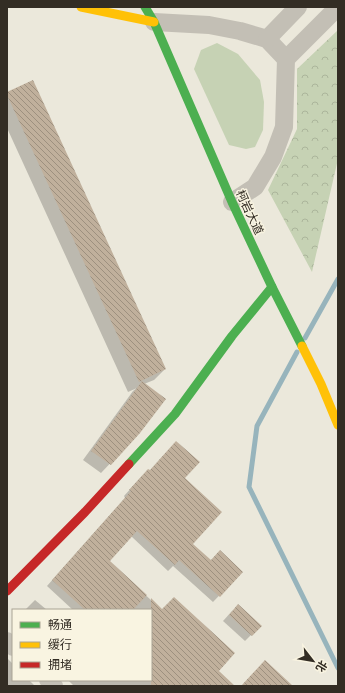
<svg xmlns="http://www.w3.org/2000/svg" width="345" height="693" font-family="'PT Sans','Noto Sans SC',sans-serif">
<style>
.grass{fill:#c6d2b4}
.forest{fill:url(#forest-crowns)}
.shadow{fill:#0003}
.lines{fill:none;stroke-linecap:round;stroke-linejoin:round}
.stream{stroke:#97b4bc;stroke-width:5}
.building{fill:url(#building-back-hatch)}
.street{stroke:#c3bfb5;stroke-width:18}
.fast{stroke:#4caf50;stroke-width:9}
.slow{stroke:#ffc107;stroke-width:9}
.jam{stroke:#c62828;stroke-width:9}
.labels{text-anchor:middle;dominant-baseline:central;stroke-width:3;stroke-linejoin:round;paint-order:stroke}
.street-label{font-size:12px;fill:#332d24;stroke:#f9f4e1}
</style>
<defs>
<pattern id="forest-crowns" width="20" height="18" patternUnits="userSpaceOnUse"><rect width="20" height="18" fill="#c6d2b4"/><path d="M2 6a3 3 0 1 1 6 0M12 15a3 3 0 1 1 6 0" fill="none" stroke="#abb59b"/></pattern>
<pattern id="building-back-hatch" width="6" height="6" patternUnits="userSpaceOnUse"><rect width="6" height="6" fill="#c0b09c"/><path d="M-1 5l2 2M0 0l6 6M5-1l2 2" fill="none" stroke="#9d907f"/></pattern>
</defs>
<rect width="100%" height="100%" fill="#ebe8db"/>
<path class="grass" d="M 217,43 L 238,54 L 260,80 L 264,102 L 263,130 L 255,147 L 246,149 L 229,145 L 194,69 L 201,50 Z"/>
<path class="forest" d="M 338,30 L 338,159 L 312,272 L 268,190 L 297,129 L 297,69 Z"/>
<g class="shadow">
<path d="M 7,94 L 165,369 L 154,380 L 144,384 L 139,433 L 101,473 L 83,460 L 133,391 L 137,388 L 128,392 L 7,128 Z"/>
<path d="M 142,476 L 183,478 L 191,544 L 210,561 L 242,572 L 213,602 L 173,566 L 168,571 L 131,536 L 108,561 L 162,610 L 217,671 L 233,686 L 74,686 L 68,680 L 151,680 L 151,610 L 73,610 L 47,586 L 125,498 L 124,496 Z"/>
<path d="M 35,600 L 47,610 L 25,610 Z"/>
<path d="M 232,611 L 251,635 L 245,641 L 223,621 Z"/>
<path d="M 7,658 L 13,664 L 13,680 L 29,680 L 35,686 L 7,686 Z"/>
</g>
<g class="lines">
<g class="stream">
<path d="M 305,338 L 338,279"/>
<path d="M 297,352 L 257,426 L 249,487 L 338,668"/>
</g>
</g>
<g class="building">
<path d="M 33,80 L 166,369 L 139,382 L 7,95 L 7,92 Z"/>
<path d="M 142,381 L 166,399 L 140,433 L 111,465 L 91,451 Z"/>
<path d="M 176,441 L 200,462 L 185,478 L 222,512 L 193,544 L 211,560 L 220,550 L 243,572 L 220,597 L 179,560 L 175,565 L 137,531 L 110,561 L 147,595 L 133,610 L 85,610 L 52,580 L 131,491 L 129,490 L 148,469 L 150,470 Z"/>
<path d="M 174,597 L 235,653 L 219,671 L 235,686 L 151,686 L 151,598 L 162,609 Z"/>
<path d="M 238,604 L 262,626 L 252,636 L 229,615 Z"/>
<path d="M 265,660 L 293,686 L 241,686 Z"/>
</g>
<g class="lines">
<g class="street">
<path d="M 154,22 L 209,25 L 240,31 L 267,39 L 286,59"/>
<path d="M 267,39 L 298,7"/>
<path d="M 232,202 L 255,187 L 273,157 L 284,127 L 286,59 L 338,7"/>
<path d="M 7,641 L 13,647"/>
<path d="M 48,680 L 54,686"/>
</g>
<g class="fast">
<path d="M 145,7 L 154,22 L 232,202 L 272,287 L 302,346"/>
<path d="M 129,464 L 175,414 L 232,336 L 272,287"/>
</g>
<g class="slow">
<path d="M 81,7 L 154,22"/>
<path d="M 302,346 L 321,384 L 338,425"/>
</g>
<path class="jam" d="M 7,591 L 85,512 L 129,464"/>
</g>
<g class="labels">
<g class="street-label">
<text transform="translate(250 212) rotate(65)">柯岩大道</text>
</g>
</g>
<rect width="345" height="693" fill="none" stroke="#332d24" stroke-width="16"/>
<rect x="12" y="609" width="140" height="72" fill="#f9f4e1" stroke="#aaa495"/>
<rect x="20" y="622" width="20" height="6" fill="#4caf50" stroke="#aaa495"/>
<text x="48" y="629" font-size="12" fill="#332d24">畅通</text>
<rect x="20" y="642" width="20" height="6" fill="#ffc107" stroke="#aaa495"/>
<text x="48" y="649" font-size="12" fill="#332d24">缓行</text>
<rect x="20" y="662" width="20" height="6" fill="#c62828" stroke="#aaa495"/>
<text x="48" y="669" font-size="12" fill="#332d24">拥堵</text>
<g transform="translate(313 661) rotate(121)" stroke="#f9f4e1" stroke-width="3" paint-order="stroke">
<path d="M0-3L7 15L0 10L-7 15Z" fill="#332d24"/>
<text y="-6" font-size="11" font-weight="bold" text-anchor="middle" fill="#332d24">北</text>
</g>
</svg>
